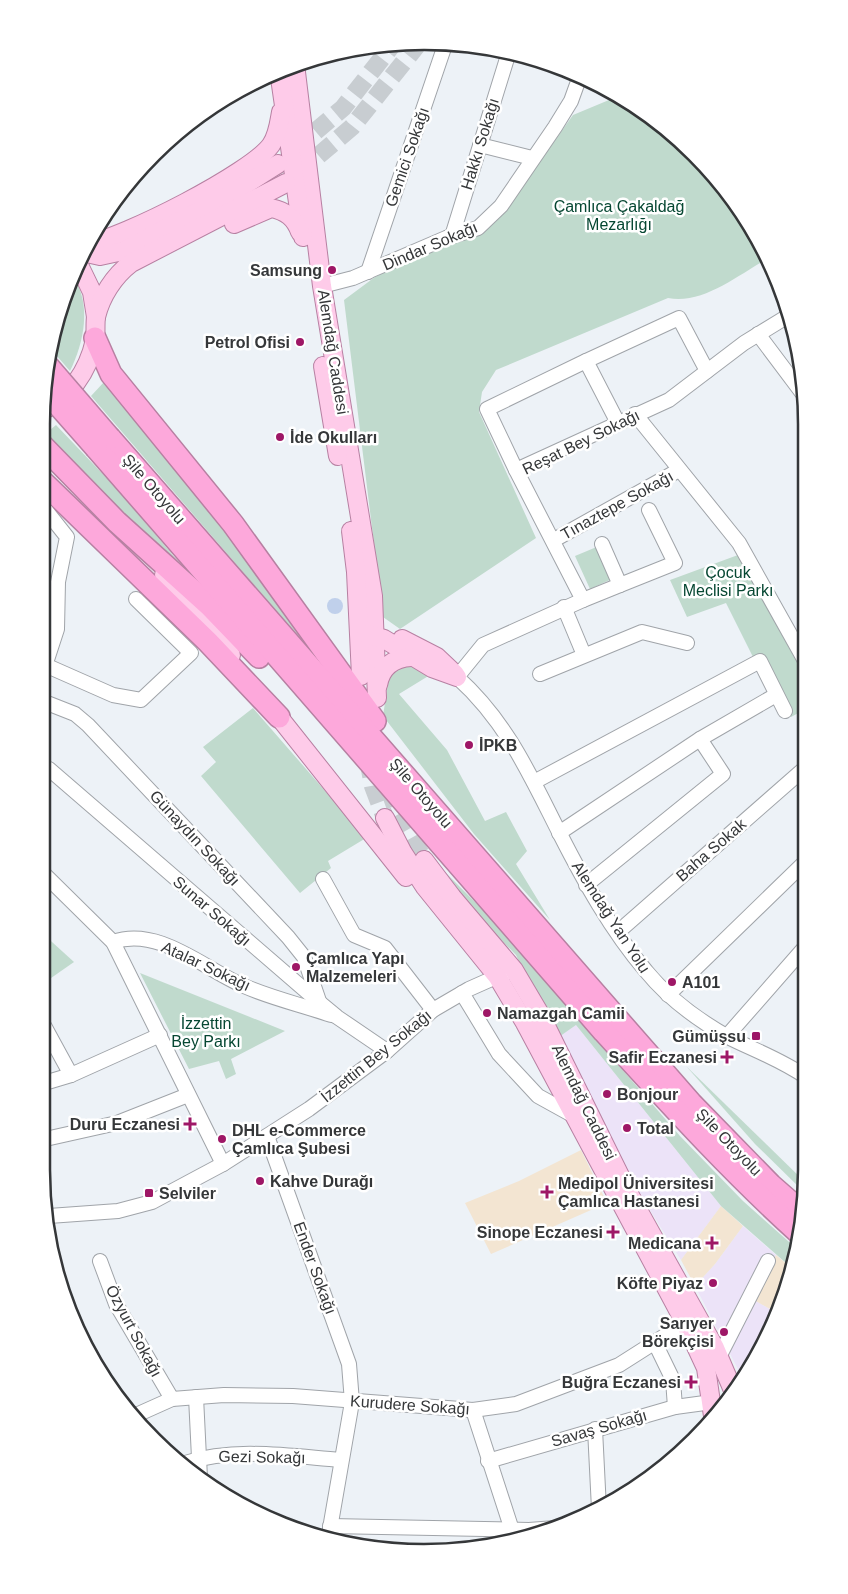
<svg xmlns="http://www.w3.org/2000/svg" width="848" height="1594" font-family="Helvetica,sans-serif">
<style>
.commercial{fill:#ece3f8}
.medical{fill:#f3e5d2}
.green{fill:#c0dacd}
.water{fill:#c0d0eb}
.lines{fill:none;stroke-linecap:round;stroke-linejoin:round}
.major-tunnel{stroke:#c8cdd1;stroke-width:18;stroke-dasharray:18 9;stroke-linecap:butt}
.minor-casing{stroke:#a0a4a9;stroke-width:16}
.major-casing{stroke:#b780a2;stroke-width:20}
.highway-casing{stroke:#b780a2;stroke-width:24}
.minor{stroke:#fff;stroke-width:14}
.major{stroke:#fecbe9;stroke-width:18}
.highway{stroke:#fda8db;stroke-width:21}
.highway-bridge-casing{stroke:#b780a2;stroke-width:24;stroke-linecap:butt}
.highway-bridge{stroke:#fda8db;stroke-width:21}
.poi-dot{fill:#9e1766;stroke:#fff;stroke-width:2}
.labels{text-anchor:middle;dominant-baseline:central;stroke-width:5;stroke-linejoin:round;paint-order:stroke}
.street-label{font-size:16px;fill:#353739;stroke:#fff}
.park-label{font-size:16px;fill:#064732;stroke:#fff}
.poi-label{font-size:16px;font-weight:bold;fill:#353739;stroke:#fff;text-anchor:start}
.rim{fill:none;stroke:#353739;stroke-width:2.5}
</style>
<rect width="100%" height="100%" fill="#edf2f7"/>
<g class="commercial">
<path d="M 576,1025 L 721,1206 L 681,1260 L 614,1152 L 556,1039 Z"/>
<path d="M 743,1226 L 776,1255 L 754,1300 L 777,1313 L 760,1350 L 741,1375 L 695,1286 L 715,1264 Z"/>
</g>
<g class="medical">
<path d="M 581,1150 L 607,1203 L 491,1254 L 465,1203 L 519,1181 Z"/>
<path d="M 721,1206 L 743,1226 L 715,1264 L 695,1286 L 681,1260 Z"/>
<path d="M 776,1255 L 794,1270 L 777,1313 L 754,1300 Z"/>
</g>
<g class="green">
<path d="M 612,93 L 676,136 L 728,191 L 767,259 C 738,275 702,305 668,298 L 496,370 L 482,392 L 479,412 L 536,538 L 400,629 L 383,617 L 344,300 L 375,277 L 446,241 L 509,205 L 573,115 L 609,100 Z"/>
<path d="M 73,276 C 92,305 84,342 70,371 L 50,348 L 54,325 Z"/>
<path d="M 104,382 C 180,466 245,560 312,652 L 91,396 Z"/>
<path d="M 56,425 L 117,489 L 199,586 L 139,533 L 57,445 L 54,446 L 44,435 Z"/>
<path d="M 599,546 L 614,578 L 590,589 L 575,556 Z"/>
<path d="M 738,555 L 804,675 L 804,710 L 791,717 L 763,655 L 754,659 L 726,603 L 687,617 L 670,580 Z"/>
<path d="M 404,663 L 416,666 L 430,675 L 399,694 L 447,750 L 485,821 L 506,812 L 527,851 L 516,864 L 550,920 L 474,834 L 383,716 L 389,676 Z"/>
<path d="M 253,708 L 366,838 L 328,861 L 331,868 L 300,893 L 201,776 L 216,762 L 203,747 Z"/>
<path d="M 432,859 L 487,914 L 680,1136 L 743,1201 L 797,1249 L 794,1270 L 721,1206 L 576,1025 L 556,1039 L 516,955 L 466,904 Z"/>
<path d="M 41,932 L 74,962 L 41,985 Z"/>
<path d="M 140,973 L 285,1031 L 231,1059 L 236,1074 L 226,1079 L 219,1061 L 189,1069 Z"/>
<path d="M 686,1066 L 806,1183 L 806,1194 L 755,1144 Z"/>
</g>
<circle class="water" cx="335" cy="606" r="8"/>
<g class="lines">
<g class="major-tunnel">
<path d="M 295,149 L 343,108 L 393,44"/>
<path d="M 298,173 L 352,127 L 419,43"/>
<path d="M 368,759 L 373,786 L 385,818"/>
<path d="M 389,789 L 398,814 L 424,860"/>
</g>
<defs>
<g id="minor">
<path d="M 480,145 L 532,158"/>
<path d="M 452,236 L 509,52"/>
<path d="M 368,272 L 446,42"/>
<path d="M 322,286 L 353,278 L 446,238 L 478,228 L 501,206 L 555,127 L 571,101 L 580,76"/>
<path d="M 788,316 L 744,343 L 669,400 L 516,470 L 583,600 L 483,645 L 457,677 C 507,722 530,775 560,834 C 584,881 611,930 646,971 C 668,998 698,1020 728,1037 C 754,1050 782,1060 806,1077"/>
<path d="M 758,334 L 803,394"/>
<path d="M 586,361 L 679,318 L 707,371"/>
<path d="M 635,414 L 739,543 L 804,659"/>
<path d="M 516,470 L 487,409 L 586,361 L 618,423"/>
<path d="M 554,540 L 679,470"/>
<path d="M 602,544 L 620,585 L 675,563 L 649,510"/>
<path d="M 583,600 L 620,585"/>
<path d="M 564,607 L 584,655"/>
<path d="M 45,665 L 113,695 L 141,700 L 191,653 L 136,599"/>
<path d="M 540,674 L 642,632 L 687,643"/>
<path d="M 42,675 L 57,629 L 58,582 L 67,537 L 44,508"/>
<path d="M 42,701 L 75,714 L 88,725 L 288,937 L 304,957 L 319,1001"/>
<path d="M 42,766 L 49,769 L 313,997 L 337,1017 L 387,1051"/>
<path d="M 534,782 L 760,661 L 785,711"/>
<path d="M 559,833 L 700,739 L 776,695"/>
<path d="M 42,872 L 113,942 L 223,1164"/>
<path d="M 323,879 L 354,935 L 385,948 L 433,1010"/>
<path d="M 586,885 L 723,774 L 700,739"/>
<path d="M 618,932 L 805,768"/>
<path d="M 113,942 C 159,926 204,969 244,986 C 271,998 302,1005 331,1015"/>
<path d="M 462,993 L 499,1054 L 538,1096 L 576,1117"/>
<path d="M 668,995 L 805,862"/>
<path d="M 41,1020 L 71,1075"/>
<path d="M 727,1036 L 805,947"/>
<path d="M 41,1084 L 71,1075 L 160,1035"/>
<path d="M 267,1136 L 349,1364 L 352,1402 L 328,1540"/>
<path d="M 41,1140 L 117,1123 L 188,1095"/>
<path d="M 49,1216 L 118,1211 L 152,1202 L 193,1180 L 223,1164 L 309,1109 L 387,1051 L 433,1010 L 469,989 L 505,973"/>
<path d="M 100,1261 L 116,1304 L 172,1399"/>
<path d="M 655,1343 L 673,1380 L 675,1407"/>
<path d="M 719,1357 L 768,1261"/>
<path d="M 196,1397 L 200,1478"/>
<path d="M 473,1410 L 511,1527"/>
<path d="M 134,1416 L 172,1399 L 224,1395 L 293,1396 L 473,1410 L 516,1404 L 619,1365 L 685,1323 L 691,1317"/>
<path d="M 595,1429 L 599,1509"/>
<path d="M 488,1461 L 675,1407 L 712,1402"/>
<path d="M 185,1463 C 235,1447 289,1456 340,1460"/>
<path d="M 330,1526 L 529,1530 L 555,1528"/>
</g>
<g id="major">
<path d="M 295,64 L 322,286 L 373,596 L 377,698"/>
<path d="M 279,71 L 303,237"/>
<path d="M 234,224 L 271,208 C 286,211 295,218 300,232"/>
<path d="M 87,244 C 123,238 251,173 271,145 C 278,135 279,123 281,112"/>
<path d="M 82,252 L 100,256 L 123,251 L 227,196 L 278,164"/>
<path d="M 78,263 L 92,292 L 96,317"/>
<path d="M 323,366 L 338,456"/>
<path d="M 42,411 C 71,396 88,371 95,340 C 96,332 95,324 96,317 C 101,296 114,276 131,263 L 286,183"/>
<path d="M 351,531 L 356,572 L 361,676"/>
<path d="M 164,575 L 231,655"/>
<path d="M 366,634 L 384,639 L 432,668 L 457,677"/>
<path d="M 402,639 L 437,657 L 455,674"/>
<path d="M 378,685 C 381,667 393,658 411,657"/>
<path d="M 271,707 L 406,877"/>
<path d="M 385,818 L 403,853 L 425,887 L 497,976 L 525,1023 L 685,1323 L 706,1368 L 713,1416"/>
<path d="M 424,860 L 452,897 L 514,970 L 540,1014 L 628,1192 L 715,1348 L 732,1388"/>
</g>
<g id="highway">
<path d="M 95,338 L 111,374 L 233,524 L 375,721"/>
<path d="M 110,438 L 691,1103 L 771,1185 L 803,1213"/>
<path d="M 42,445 L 117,522 L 210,606 L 259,657"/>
<path d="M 96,448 L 604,1032 C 667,1101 730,1171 800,1234"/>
<path d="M 42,481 L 208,642 L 279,717"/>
</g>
</defs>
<use href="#minor" class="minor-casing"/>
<use href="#major" class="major-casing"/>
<use href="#highway" class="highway-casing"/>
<use href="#minor" class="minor"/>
<use href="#major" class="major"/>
<use href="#highway" class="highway"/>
<defs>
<g id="highway-bridge">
<path d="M 48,366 L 110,438"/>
<path d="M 44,389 L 96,448"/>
</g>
</defs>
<use href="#highway-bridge" class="highway-bridge-casing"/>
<use href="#highway-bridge" class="highway-bridge"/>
</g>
<g class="poi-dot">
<circle cx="332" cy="270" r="5"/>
<circle cx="300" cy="342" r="5"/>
<circle cx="280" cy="437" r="5"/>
<circle cx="469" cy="745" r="5"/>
<circle cx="296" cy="967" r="5"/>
<circle cx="672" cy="982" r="5"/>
<circle cx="487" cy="1013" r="5"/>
<rect x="751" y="1031" width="10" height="10" rx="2.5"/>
<path d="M724.5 1049.5h5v5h5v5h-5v5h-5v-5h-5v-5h5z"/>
<circle cx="607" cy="1094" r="5"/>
<path d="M187.5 1116.5h5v5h5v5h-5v5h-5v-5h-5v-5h5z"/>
<circle cx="627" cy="1128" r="5"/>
<circle cx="222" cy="1139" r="5"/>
<circle cx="260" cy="1181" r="5"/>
<path d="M544.5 1184.5h5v5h5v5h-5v5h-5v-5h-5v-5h5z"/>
<rect x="144" y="1188" width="10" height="10" rx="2.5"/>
<path d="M610.5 1224.5h5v5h5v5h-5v5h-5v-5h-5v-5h5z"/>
<path d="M709.5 1235.5h5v5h5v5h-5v5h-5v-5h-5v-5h5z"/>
<circle cx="713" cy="1283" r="5"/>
<circle cx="724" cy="1332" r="5"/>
<path d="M688.5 1374.5h5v5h5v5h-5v5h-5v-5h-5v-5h5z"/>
</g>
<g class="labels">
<g class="street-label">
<text transform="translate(480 144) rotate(-73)">Hakkı Sokağı</text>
<text transform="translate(407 157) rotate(-71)">Gemici Sokağı</text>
<text transform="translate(430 246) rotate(-23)">Dindar Sokağı</text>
<text transform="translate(333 352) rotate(81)">Alemdağ Caddesi</text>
<text transform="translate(581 442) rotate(-26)">Reşat Bey Sokağı</text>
<text transform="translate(154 489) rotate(49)">Şile Otoyolu</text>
<text transform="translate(617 505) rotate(-29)">Tınaztepe Sokağı</text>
<text transform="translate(421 793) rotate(49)">Şile Otoyolu</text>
<text transform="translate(195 838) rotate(47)">Günaydın Sokağı</text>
<text transform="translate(711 850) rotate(-41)">Baha Sokak</text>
<text transform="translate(212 911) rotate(41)">Sunar Sokağı</text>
<text transform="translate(611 917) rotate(57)">Alemdağ Yan Yolu</text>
<text transform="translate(206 966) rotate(25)">Atalar Sokağı</text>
<text transform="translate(376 1056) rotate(-39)">İzzettin Bey Sokağı</text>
<text transform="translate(584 1102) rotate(64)">Alemdağ Caddesi</text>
<text transform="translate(729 1142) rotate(46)">Şile Otoyolu</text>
<text transform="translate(315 1268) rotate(70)">Ender Sokağı</text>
<text transform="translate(134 1331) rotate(62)">Özyurt Sokağı</text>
<text transform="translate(410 1405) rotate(4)">Kurudere Sokağı</text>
<text transform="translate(599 1428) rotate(-16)">Savaş Sokağı</text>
<text transform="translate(262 1457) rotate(1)">Gezi Sokağı</text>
</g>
<g class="park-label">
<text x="619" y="206">Çamlıca Çakaldağ<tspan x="619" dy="18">Mezarlığı</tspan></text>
<text x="728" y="572">Çocuk<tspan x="728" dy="18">Meclisi Parkı</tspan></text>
<text x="206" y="1023">İzzettin<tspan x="206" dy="18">Bey Parkı</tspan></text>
</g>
<g class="poi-label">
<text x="322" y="270" text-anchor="end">Samsung</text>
<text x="290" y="342" text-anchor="end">Petrol Ofisi</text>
<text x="290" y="437">İde Okulları</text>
<text x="479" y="745">İPKB</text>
<text x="306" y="958">Çamlıca Yapı<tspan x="306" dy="18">Malzemeleri</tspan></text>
<text x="682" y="982">A101</text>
<text x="497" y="1013">Namazgah Camii</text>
<text x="746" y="1036" text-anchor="end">Gümüşsu</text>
<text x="717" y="1057" text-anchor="end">Safir Eczanesi</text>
<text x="617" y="1094">Bonjour</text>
<text x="180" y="1124" text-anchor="end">Duru Eczanesi</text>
<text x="637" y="1128">Total</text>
<text x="232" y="1130">DHL e-Commerce<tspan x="232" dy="18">Çamlıca Şubesi</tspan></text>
<text x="270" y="1181">Kahve Durağı</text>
<text x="558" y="1183">Medipol Üniversitesi<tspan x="558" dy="18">Çamlıca Hastanesi</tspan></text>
<text x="159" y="1193">Selviler</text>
<text x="603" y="1232" text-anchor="end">Sinope Eczanesi</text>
<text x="701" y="1243" text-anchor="end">Medicana</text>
<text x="703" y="1283" text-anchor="end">Köfte Piyaz</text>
<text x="714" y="1323" text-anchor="end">Sarıyer<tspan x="714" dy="18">Börekçisi</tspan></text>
<text x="681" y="1382" text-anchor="end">Buğra Eczanesi</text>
</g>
</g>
<path d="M0 0H848V1594H0ZM424 50H424A374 374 0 0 1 798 424V1170A374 374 0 0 1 424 1544H424A374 374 0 0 1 50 1170V424A374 374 0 0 1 424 50Z" fill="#fff" fill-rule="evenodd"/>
<path class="rim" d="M424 50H424A374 374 0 0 1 798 424V1170A374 374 0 0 1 424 1544H424A374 374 0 0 1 50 1170V424A374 374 0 0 1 424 50Z"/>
</svg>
